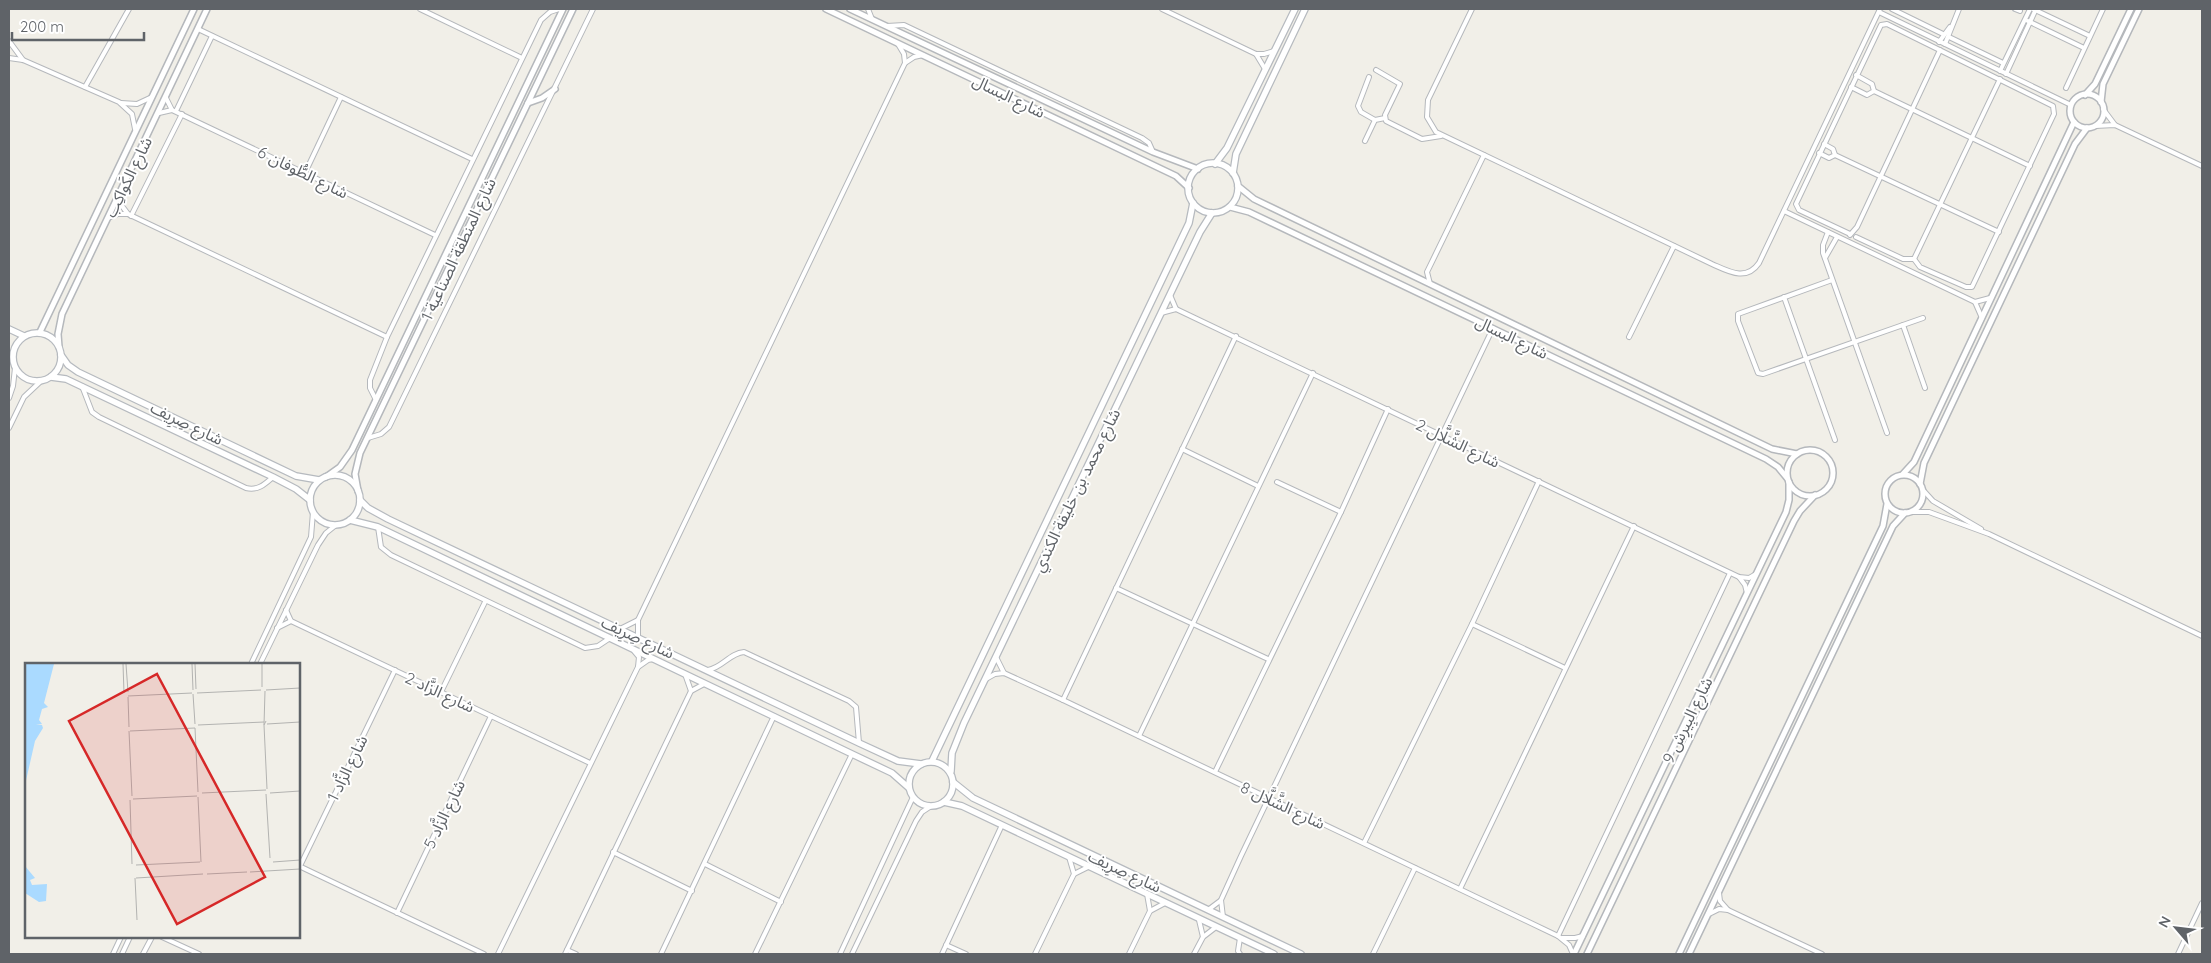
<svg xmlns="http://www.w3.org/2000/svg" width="2211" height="963" font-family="Quicksand,'Noto Sans Arabic',sans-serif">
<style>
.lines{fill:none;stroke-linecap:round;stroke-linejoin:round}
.minor-casing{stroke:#b5b8bc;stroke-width:6}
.tertiary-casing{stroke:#b5b8bc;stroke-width:8}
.secondary-casing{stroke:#b6babf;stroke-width:8}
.minor{stroke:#fff;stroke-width:4}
.tertiary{stroke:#fff;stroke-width:5}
.secondary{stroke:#fff;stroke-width:5.5}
.labels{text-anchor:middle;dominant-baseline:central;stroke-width:4;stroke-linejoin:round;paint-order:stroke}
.street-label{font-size:16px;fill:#5f6368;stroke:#fff}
.inset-road{fill:none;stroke:#b3b3b1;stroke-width:1}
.view{fill:#d62828;fill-opacity:0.15;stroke:#d62828;stroke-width:2.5}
.inset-edge{fill:none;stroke:#5f6368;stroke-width:2.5}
</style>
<rect width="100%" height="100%" fill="#f1efe8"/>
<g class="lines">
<defs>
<g id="minor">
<path d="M 420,9 L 522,58"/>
<path d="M 868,9 L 872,19"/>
<path d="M 1162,9 L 1256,54 L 1264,54 L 1274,51"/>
<path d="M 1472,9 L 1428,100 L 1427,117 L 1436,132 L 1712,264 C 1728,271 1746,282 1759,263 L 1880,9"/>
<path d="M 1892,9 L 1943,34"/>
<path d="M 2015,9 L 2020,11"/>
<path d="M 2033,9 L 2090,36"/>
<path d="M 1879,12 L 2071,105"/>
<path d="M 2028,21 L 2084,48"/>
<path d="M 887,26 L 904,25 L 1142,138 L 1149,143 L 1153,152"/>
<path d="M 198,29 L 472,159"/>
<path d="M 1949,37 L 2003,63"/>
<path d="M 9,41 L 23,60"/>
<path d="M 1939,42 L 1950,27"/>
<path d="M 898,44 L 904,54 L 905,63"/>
<path d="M 1945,44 L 1959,9"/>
<path d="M 1256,54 L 1265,69"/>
<path d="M 9,58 L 23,60 L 119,102 L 132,114 L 135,129"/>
<path d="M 1376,70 L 1400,84 L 1385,115 L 1386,121 L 1422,139 L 1441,136"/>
<path d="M 2000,71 L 2030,9"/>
<path d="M 2006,74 L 2036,9"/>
<path d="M 1369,77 L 1358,106 L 1361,112 L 1375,120"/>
<path d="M 85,87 L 129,9"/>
<path d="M 1851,87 L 1867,95 L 1874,91 L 1872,84 L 1856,75"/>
<path d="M 2066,88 L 2103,9"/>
<path d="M 1874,91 L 2030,166"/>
<path d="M 166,98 L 172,110 L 435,235"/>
<path d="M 121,103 L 137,104 L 152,97"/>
<path d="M 2103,109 L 2115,125"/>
<path d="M 176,111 L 212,36"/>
<path d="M 159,113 L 172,110"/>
<path d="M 2095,126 L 2115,125 L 2202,166"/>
<path d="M 1365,141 L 1375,120 L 1385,118"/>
<path d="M 1819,153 L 1829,158 L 1835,155 L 1833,149 L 1824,144"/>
<path d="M 1835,155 L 1999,232"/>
<path d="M 305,173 L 341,97"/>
<path d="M 119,197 L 122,206 L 128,214"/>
<path d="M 1784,211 L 1975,302 L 1990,298"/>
<path d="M 131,216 L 182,114"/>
<path d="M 108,218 L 118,214 L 128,214 L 387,337"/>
<path d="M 1828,232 L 1823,245 L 1823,253 L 1887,433"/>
<path d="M 1850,234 L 1799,210 L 1796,204 L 1881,25 L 1887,24 L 2053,106 L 2054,114 L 1972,287 L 1966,287 L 1920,267 L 1914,259 L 1903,259 L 1856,237"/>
<path d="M 1850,235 L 1857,227 L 1940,50"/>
<path d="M 1825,258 L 1837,237"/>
<path d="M 1914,259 L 2000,79"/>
<path d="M 1832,280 L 1738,314 L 1738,321 L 1758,373 L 1763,374 L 1923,318"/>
<path d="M 1430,284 L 1427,272 L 1484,155"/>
<path d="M 1170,295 L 1176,309"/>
<path d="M 1784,297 L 1835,440"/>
<path d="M 1975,302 L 1982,318"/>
<path d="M 1161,313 L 1176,309 L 1739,577 L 1749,578 L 1756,574"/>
<path d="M 1903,325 L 1925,388"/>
<path d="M 1629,337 L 1674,246"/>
<path d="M 82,386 L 92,412 L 99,417 L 246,488 C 258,491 265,484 273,477"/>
<path d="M 9,398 L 13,386 L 15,368"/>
<path d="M 376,400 L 370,388 L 370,380 L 387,337 L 541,20 L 550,12 L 559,9"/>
<path d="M 9,428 L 24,397 L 41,381"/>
<path d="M 368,438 L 381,434 L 389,427 L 593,9"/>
<path d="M 1182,449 L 1258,486"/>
<path d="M 1277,482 L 1341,512"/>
<path d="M 1923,490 L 1933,501 L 1981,529"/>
<path d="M 1911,512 L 1929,512 L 1989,534 L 2202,636"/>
<path d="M 378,527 L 381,547 L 391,555 L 585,648 L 598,646 L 610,638"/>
<path d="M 1739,577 L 1745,585 L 1747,593"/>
<path d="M 1116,588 L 1268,659"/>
<path d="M 286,610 L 291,621 L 590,763"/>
<path d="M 1472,624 L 1565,668"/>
<path d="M 277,628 L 291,621"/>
<path d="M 620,629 L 638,620"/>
<path d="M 638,637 L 638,620 L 905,63 L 914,57 L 923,55"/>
<path d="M 634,651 L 639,657 L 638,667"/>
<path d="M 996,657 L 1004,673"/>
<path d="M 251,664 L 311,537 L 313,512"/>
<path d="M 260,664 L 318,545 L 326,533 L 336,525"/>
<path d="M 708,670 C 722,668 730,653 744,652 L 849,701 L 856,707 L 859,743"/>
<path d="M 685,674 L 691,691"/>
<path d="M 986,679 L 995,674 L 1004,673 L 1063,700 L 1558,936 L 1569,945 L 1573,954"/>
<path d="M 441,692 L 485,602"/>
<path d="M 1063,700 L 1236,336"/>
<path d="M 1139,736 L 1313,373"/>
<path d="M 1215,772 L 1341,512 L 1388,409"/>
<path d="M 1364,843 L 1472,624 L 1539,481"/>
<path d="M 613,852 L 692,891"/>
<path d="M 1069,857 L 1074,874"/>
<path d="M 705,864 L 781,902"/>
<path d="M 299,866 L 484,954"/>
<path d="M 300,866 L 395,670"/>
<path d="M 1460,889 L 1634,526"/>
<path d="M 1719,893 L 1720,901 L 1728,910 L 1822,954"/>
<path d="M 1147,894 L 1150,911"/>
<path d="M 1208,910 L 1220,901"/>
<path d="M 397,913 L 491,716"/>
<path d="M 1709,914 L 1719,909 L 1728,910"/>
<path d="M 1223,917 L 1221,900 L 1241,856 L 1493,328"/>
<path d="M 1199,920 L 1203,937"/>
<path d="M 1558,936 L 1730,573"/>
<path d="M 162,937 L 199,954"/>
<path d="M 1240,938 L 1238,951 L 1240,954"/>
<path d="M 1562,938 L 1575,938 L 1583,936"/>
<path d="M 946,945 L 966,954"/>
<path d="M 567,950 L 576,954"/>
<path d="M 113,954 L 121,937"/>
<path d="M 122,954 L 130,937"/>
<path d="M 143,954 L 152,937"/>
<path d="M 498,954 L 638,667 L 648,660 L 653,659"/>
<path d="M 565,954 L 691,691 L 704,684"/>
<path d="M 661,954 L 774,716"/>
<path d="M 755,954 L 852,754"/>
<path d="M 840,954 L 913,797"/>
<path d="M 852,954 L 916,821 L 922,812 L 931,806"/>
<path d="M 942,954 L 1002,825"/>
<path d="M 1035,954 L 1074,874 L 1088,867"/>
<path d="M 1129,954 L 1150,911 L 1165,903"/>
<path d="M 1194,954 L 1203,937 L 1216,927"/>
<path d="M 1373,954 L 1415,868"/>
<path d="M 2178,954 L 2202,903"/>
</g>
<g id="tertiary">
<path d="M 826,9 L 1176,176 L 1189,188"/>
<path d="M 850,9 L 1153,152 L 1198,169"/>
<circle cx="2087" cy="111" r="17"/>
<path d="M 2085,95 L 2095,84 L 2131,9"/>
<path d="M 2101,102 L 2103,84 L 2139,9"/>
<path d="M 528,103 L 542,98 L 555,89"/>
<path d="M 1238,186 L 1254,199 L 1772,449 L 1797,454"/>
<path d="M 1230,207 L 1249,212 L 1766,459 L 1778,467 L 1787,478"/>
<path d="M 40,332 L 194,9"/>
<path d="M 59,347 L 58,334 L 62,314 L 207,9"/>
<circle cx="1810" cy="473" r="23"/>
<path d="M 1903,474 L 1914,462 L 2074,122"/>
<circle cx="1904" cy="494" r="19"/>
<path d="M 326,477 L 340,467 L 352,450 L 563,9"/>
<path d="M 1920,484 L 1924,463 L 2075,144 L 2087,128"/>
<path d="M 358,491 L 355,474 L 360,453 L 573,9"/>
<path d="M 1574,954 L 1786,512 L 1789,500 L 1789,482"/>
<path d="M 1587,954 L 1794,521 L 1800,511 L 1815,495"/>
<path d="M 1679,954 L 1883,526 L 1887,504"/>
<path d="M 1689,954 L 1893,526 L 1905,513"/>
</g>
<g id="secondary">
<circle cx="1213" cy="188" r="25"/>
<path d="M 1215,164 L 1227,148 L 1295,9"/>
<path d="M 1233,173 L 1236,154 L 1305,9"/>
<path d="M 9,329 L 24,336"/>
<circle cx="37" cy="357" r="24"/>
<path d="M 61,355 L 68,365 L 78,372 L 296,476 L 319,480"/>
<path d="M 51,377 L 66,379 L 273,477 L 296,489 L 310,500"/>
<circle cx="335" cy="500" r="25"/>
<path d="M 360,500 L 368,508 L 388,519 L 859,743 L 898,761 L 921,764"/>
<path d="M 350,520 L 378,527 L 852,754 L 892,773 L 909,788"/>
<path d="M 932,761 L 1189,223 L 1193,203"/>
<circle cx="931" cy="784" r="22"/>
<path d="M 951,771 L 952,753 L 964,723 L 1200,232 L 1212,213"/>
<path d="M 953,782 L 973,798 L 1301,954"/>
<path d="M 944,802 L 962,806 L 1274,954"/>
</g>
</defs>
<use href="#minor" class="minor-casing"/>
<use href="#tertiary" class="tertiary-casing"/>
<use href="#secondary" class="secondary-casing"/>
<use href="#minor" class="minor"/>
<use href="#tertiary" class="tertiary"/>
<use href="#secondary" class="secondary"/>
</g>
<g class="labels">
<g class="street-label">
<text transform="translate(1009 96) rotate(26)">شارع البسال</text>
<text transform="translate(303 172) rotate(26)">شارع الطُّوفان 6</text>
<text transform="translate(128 177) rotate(-64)">شارع الكَواكِب</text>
<text transform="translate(458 249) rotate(-65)">شارع المنطقة الصناعية 1</text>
<text transform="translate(1512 337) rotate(26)">شارع البسال</text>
<text transform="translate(187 423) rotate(26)">شارع صِرِيف</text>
<text transform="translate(1458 443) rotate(26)">شارع الشَّلَّال 2</text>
<text transform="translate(1076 490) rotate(-64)">شارع محمد بن خليفة الكندي</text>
<text transform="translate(638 637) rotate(25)">شارع صِرِيف</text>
<text transform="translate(440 692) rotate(25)">شارع الزَّاد 2</text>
<text transform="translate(1687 720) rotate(-64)">شارع البِيرِش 9</text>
<text transform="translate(347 768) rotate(-64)">شارع الزَّاد 1</text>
<text transform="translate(1283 805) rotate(25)">شارع الشَّلَّال 8</text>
<text transform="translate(444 814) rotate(-64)">شارع الزَّاد 5</text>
<text transform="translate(1125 871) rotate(25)">شارع صِرِيف</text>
</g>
</g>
<g transform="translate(25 663)">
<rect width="275" height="275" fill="#f1efe8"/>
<path d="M 0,1 L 29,1 L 19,40 L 23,44 L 17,46 L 14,57 L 17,61 L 11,62 L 17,62 L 18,65 L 10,78 L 0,122 ZM 0,203 L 10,215 L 5,217 L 7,222 L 22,221 L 21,238 L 14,239 L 0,230 Z" fill="#aadaff"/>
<path class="inset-road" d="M 98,1 L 99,30M 101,1 L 103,29M 167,1 L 168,27M 170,1 L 171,26M 237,1 L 237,24M 241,27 L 275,25M 240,28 L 239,62 L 241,58M 172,30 L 236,27M 168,31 L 170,61M 103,33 L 167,30M 103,34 L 104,64M 242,61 L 275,59M 173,62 L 239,59M 239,62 L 242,126M 170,65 L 173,129M 104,68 L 107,133M 105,68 L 170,65M 177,130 L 241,127M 245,130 L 275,128M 241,131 L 245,195M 173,134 L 176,199M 108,136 L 172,133M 105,137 L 107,201M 248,199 L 275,197M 111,202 L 175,199M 225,209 L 275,206M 182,211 L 222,209M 110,215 L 112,257M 111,215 L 178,211"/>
<path class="view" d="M 132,11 L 240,214 L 152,261 L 44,58 Z"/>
<rect width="275" height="275" class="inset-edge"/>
</g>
<rect width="2211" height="963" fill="none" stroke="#5f6368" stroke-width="20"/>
<g transform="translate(2176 928) rotate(298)" stroke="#ffffff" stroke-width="4" paint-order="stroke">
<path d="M0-4L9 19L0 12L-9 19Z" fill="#5f6368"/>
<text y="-8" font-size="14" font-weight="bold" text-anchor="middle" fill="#5f6368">N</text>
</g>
<path d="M12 32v8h132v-8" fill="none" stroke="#5f6368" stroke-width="2.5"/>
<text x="20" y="32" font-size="15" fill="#5f6368" stroke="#ffffff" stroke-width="4" paint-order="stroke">200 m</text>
</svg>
